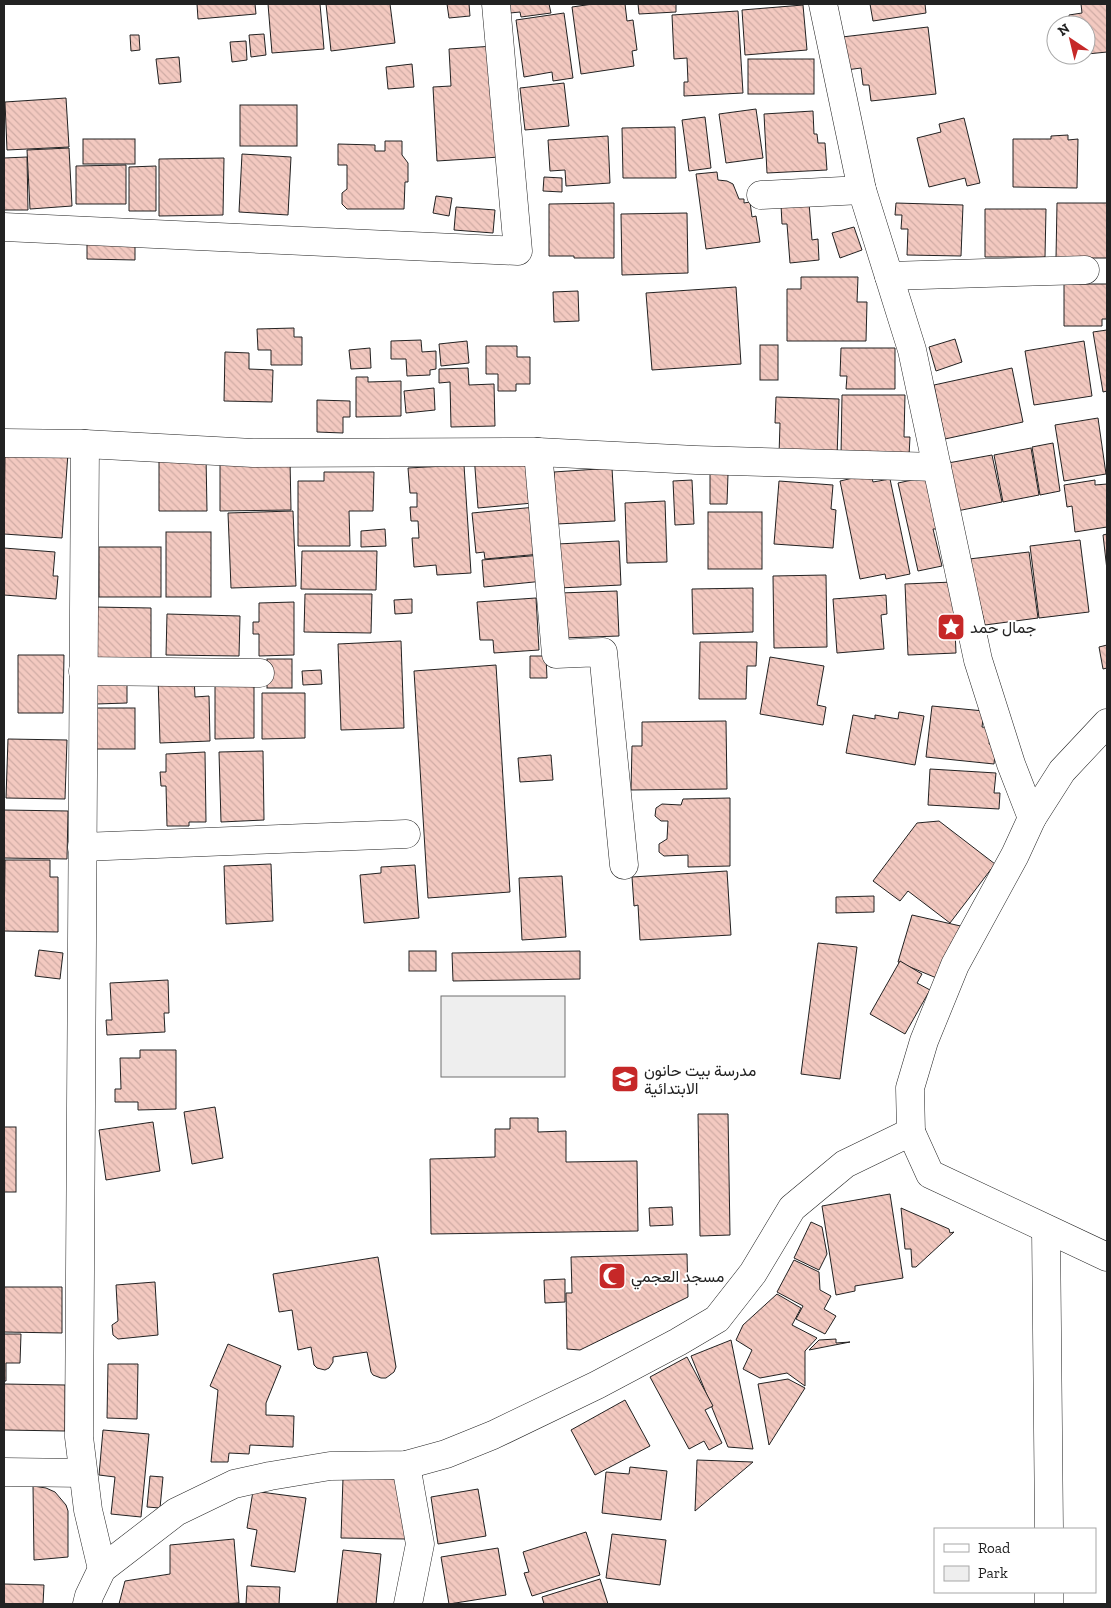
<svg xmlns="http://www.w3.org/2000/svg" width="1111" height="1608" font-family="'Zilla Slab',Vazirmatn,serif">
<style>
.park{fill:#eee;stroke:#6f6f6f}
.building{fill:url(#building-back-hatch);stroke:#222}
.lines{fill:none;stroke-linecap:round;stroke-linejoin:round}
.minor-casing{stroke:#222;stroke-width:29}
.minor{stroke:#fff;stroke-width:28}
.labels{text-anchor:middle;dominant-baseline:central;stroke-width:4;stroke-linejoin:round;paint-order:stroke}
.poi-label{font-size:16px;fill:#222;stroke:#fff;text-anchor:start}
</style>
<defs>
<pattern id="building-back-hatch" width="6" height="6" patternUnits="userSpaceOnUse" patternTransform="scale(1.25)"><rect width="6" height="6" fill="#f3c9c0"/><path d="M-1 5l2 2M0 0l6 6M5-1l2 2" fill="none" stroke="#d0aca5"/></pattern>
</defs>
<rect width="100%" height="100%" fill="#fff"/>
<rect class="park" x="441" y="996" width="124" height="81"/>
<g class="building">
<path d="M 197,4 L 255,4 L 256,14 L 198,19 Z"/>
<path d="M 268,4 L 320,4 L 324,49 L 272,53 Z"/>
<path d="M 326,4 L 390,4 L 395,43 L 331,51 Z"/>
<path d="M 447,4 L 469,4 L 470,16 L 449,18 Z"/>
<path d="M 509,4 L 549,4 L 551,13 L 521,17 L 520,12 L 510,13 Z"/>
<path d="M 593,4 L 625,4 L 627,21 L 633,20 L 637,50 L 632,51 L 634,66 L 581,74 L 572,7 Z"/>
<path d="M 638,4 L 676,4 L 676,12 L 639,14 Z"/>
<path d="M 870,4 L 925,4 L 926,13 L 873,21 Z"/>
<path d="M 1081,4 L 1107,4 L 1107,52 L 1087,54 L 1086,25 L 1070,25 L 1069,15 L 1082,13 Z"/>
<path d="M 803,5 L 807,50 L 745,55 L 742,10 Z"/>
<path d="M 738,11 L 743,93 L 684,96 L 684,82 L 688,82 L 687,58 L 674,59 L 672,15 Z"/>
<path d="M 564,13 L 573,78 L 553,81 L 552,72 L 524,77 L 516,20 Z"/>
<path d="M 928,27 L 936,94 L 871,101 L 869,85 L 863,85 L 861,68 L 846,70 L 842,37 Z"/>
<path d="M 264,34 L 266,55 L 251,57 L 249,35 Z"/>
<path d="M 130,35 L 139,35 L 140,50 L 131,51 Z"/>
<path d="M 246,41 L 247,60 L 232,62 L 230,42 Z"/>
<path d="M 494,46 L 500,157 L 437,161 L 433,87 L 451,86 L 449,49 Z"/>
<path d="M 179,57 L 181,82 L 159,84 L 156,59 Z"/>
<rect x="748" y="59" width="66" height="35"/>
<path d="M 412,64 L 414,87 L 388,89 L 386,67 Z"/>
<path d="M 564,83 L 569,126 L 525,130 L 520,88 Z"/>
<path d="M 66,98 L 69,147 L 7,150 L 5,102 Z"/>
<rect x="240" y="105" width="57" height="41"/>
<path d="M 756,109 L 763,158 L 726,163 L 719,114 Z"/>
<path d="M 813,111 L 814,134 L 817,134 L 818,143 L 825,143 L 827,170 L 767,173 L 764,114 Z"/>
<path d="M 705,117 L 711,168 L 689,171 L 682,120 Z"/>
<path d="M 964,118 L 980,183 L 967,186 L 965,178 L 929,187 L 917,138 L 941,132 L 939,124 Z"/>
<path d="M 675,127 L 676,178 L 623,178 L 622,128 Z"/>
<path d="M 1068,135 L 1068,140 L 1078,139 L 1077,188 L 1013,187 L 1013,139 L 1051,139 L 1051,136 Z"/>
<path d="M 608,136 L 610,183 L 566,186 L 565,170 L 550,171 L 548,140 Z"/>
<rect x="83" y="139" width="52" height="25"/>
<path d="M 385,141 L 402,141 L 402,155 L 408,163 L 408,182 L 405,182 L 404,209 L 347,209 L 342,204 L 342,193 L 347,189 L 347,165 L 338,165 L 338,144 L 375,145 L 375,151 L 385,151 Z"/>
<path d="M 69,148 L 72,206 L 30,209 L 27,150 Z"/>
<path d="M 242,154 L 291,157 L 288,215 L 239,212 Z"/>
<path d="M 27,157 L 28,210 L 4,210 L 4,158 Z"/>
<path d="M 224,158 L 223,215 L 159,216 L 159,159 Z"/>
<path d="M 126,165 L 126,204 L 76,204 L 76,166 Z"/>
<path d="M 156,166 L 156,211 L 129,211 L 129,167 Z"/>
<path d="M 717,172 L 718,180 L 727,181 L 733,184 L 739,199 L 744,199 L 744,203 L 750,202 L 752,217 L 756,216 L 760,242 L 706,249 L 696,174 Z"/>
<path d="M 544,177 L 562,178 L 562,192 L 543,191 Z"/>
<path d="M 436,196 L 452,198 L 449,216 L 433,213 Z"/>
<path d="M 614,203 L 614,258 L 574,258 L 574,256 L 549,256 L 549,204 Z"/>
<path d="M 809,203 L 812,240 L 818,239 L 819,260 L 790,263 L 787,224 L 782,224 L 781,205 Z"/>
<path d="M 896,203 L 963,205 L 961,256 L 907,255 L 908,229 L 901,229 L 902,215 L 895,215 Z"/>
<path d="M 1057,203 L 1107,203 L 1107,258 L 1056,258 Z"/>
<path d="M 456,207 L 495,210 L 493,233 L 454,230 Z"/>
<path d="M 985,209 L 1046,209 L 1045,257 L 985,257 Z"/>
<path d="M 687,213 L 688,273 L 622,275 L 621,214 Z"/>
<path d="M 854,227 L 862,250 L 840,258 L 832,233 Z"/>
<path d="M 87,242 L 135,242 L 135,260 L 87,259 Z"/>
<path d="M 801,277 L 858,277 L 857,302 L 867,302 L 866,341 L 787,341 L 787,289 L 801,289 Z"/>
<path d="M 1064,284 L 1107,284 L 1107,319 L 1102,319 L 1102,326 L 1064,326 Z"/>
<path d="M 736,287 L 741,364 L 652,370 L 646,293 Z"/>
<path d="M 578,291 L 579,321 L 554,322 L 553,292 Z"/>
<path d="M 294,328 L 294,337 L 302,337 L 302,365 L 271,365 L 271,350 L 258,350 L 257,329 Z"/>
<path d="M 1107,330 L 1107,391 L 1103,392 L 1093,332 Z"/>
<path d="M 955,339 L 962,362 L 936,371 L 929,347 Z"/>
<path d="M 421,340 L 422,352 L 436,351 L 436,369 L 430,370 L 430,375 L 407,376 L 406,359 L 391,359 L 391,341 Z"/>
<path d="M 467,341 L 469,363 L 441,366 L 439,344 Z"/>
<path d="M 1084,341 L 1092,396 L 1034,405 L 1025,351 Z"/>
<rect x="760" y="345" width="18" height="35"/>
<path d="M 486,346 L 517,346 L 517,357 L 530,357 L 530,384 L 516,384 L 516,391 L 498,391 L 498,374 L 486,374 Z"/>
<path d="M 370,348 L 371,368 L 351,369 L 349,350 Z"/>
<path d="M 841,348 L 895,348 L 895,389 L 846,389 L 847,376 L 840,376 Z"/>
<path d="M 225,352 L 249,353 L 249,369 L 273,370 L 272,402 L 224,401 Z"/>
<path d="M 468,368 L 469,385 L 494,384 L 495,426 L 451,427 L 450,382 L 439,383 L 439,369 Z"/>
<path d="M 1012,368 L 1023,422 L 945,439 L 934,385 Z"/>
<path d="M 356,377 L 368,377 L 368,382 L 401,381 L 401,416 L 356,417 Z"/>
<path d="M 434,388 L 435,410 L 406,413 L 404,391 Z"/>
<path d="M 842,395 L 905,395 L 904,437 L 910,437 L 909,456 L 841,456 Z"/>
<path d="M 776,397 L 839,399 L 837,457 L 779,455 L 780,423 L 775,423 Z"/>
<path d="M 317,400 L 350,401 L 350,417 L 343,417 L 343,433 L 317,432 Z"/>
<path d="M 1098,418 L 1106,474 L 1064,481 L 1055,425 Z"/>
<path d="M 1053,443 L 1060,491 L 1040,495 L 1032,447 Z"/>
<path d="M 1031,448 L 1039,495 L 1003,502 L 994,455 Z"/>
<path d="M 5,450 L 68,453 L 62,538 L 4,534 Z"/>
<path d="M 220,455 L 290,460 L 291,510 L 220,511 Z"/>
<path d="M 474,455 L 529,455 L 533,503 L 478,508 Z"/>
<path d="M 992,455 L 1002,502 L 957,511 L 948,463 Z"/>
<path d="M 206,456 L 207,511 L 159,511 L 159,457 Z"/>
<path d="M 464,465 L 471,573 L 437,575 L 436,565 L 414,567 L 412,538 L 419,538 L 418,521 L 411,521 L 410,507 L 417,507 L 417,493 L 410,493 L 408,468 Z"/>
<path d="M 612,468 L 615,521 L 557,524 L 554,472 Z"/>
<path d="M 324,472 L 374,472 L 373,511 L 349,511 L 350,546 L 298,546 L 298,481 L 324,481 Z"/>
<path d="M 710,473 L 728,474 L 727,504 L 710,504 Z"/>
<path d="M 871,474 L 873,482 L 890,479 L 910,574 L 886,579 L 885,574 L 860,579 L 840,481 Z"/>
<path d="M 926,477 L 938,529 L 933,529 L 942,566 L 918,571 L 898,483 Z"/>
<path d="M 692,480 L 694,524 L 675,525 L 673,481 Z"/>
<path d="M 1095,480 L 1095,485 L 1107,484 L 1107,527 L 1075,532 L 1072,506 L 1067,507 L 1064,485 Z"/>
<path d="M 779,481 L 833,485 L 831,509 L 836,510 L 833,548 L 774,544 Z"/>
<path d="M 665,501 L 667,562 L 627,563 L 625,503 Z"/>
<path d="M 536,507 L 541,554 L 485,559 L 484,552 L 476,553 L 472,513 Z"/>
<path d="M 293,511 L 296,586 L 231,588 L 228,513 Z"/>
<rect x="708" y="512" width="54" height="57"/>
<path d="M 385,529 L 386,546 L 361,547 L 361,531 Z"/>
<rect x="166" y="532" width="45" height="65"/>
<path d="M 1107,534 L 1107,570 L 1103,535 Z"/>
<path d="M 1080,540 L 1089,612 L 1039,618 L 1030,546 Z"/>
<path d="M 619,541 L 621,585 L 559,588 L 557,544 Z"/>
<rect x="99" y="547" width="62" height="50"/>
<path d="M 4,548 L 55,552 L 53,576 L 58,576 L 56,599 L 4,595 Z"/>
<path d="M 302,551 L 377,551 L 376,590 L 301,589 Z"/>
<path d="M 1029,552 L 1038,618 L 985,625 L 969,559 Z"/>
<path d="M 542,555 L 544,581 L 484,587 L 482,560 Z"/>
<path d="M 826,575 L 827,647 L 774,648 L 773,576 Z"/>
<path d="M 953,582 L 956,653 L 908,655 L 905,584 Z"/>
<path d="M 753,588 L 753,632 L 693,634 L 692,589 Z"/>
<path d="M 617,591 L 619,636 L 562,638 L 560,593 Z"/>
<path d="M 305,594 L 372,594 L 371,633 L 304,632 Z"/>
<path d="M 886,595 L 887,614 L 881,615 L 884,649 L 837,653 L 833,599 Z"/>
<path d="M 536,598 L 539,650 L 494,653 L 493,640 L 480,640 L 477,602 Z"/>
<path d="M 412,599 L 412,613 L 395,614 L 394,600 Z"/>
<path d="M 294,602 L 294,655 L 259,656 L 259,634 L 253,634 L 253,622 L 259,622 L 259,603 Z"/>
<path d="M 95,607 L 151,608 L 151,665 L 94,660 Z"/>
<path d="M 167,614 L 240,616 L 239,656 L 166,655 Z"/>
<path d="M 401,641 L 404,728 L 341,730 L 338,644 Z"/>
<path d="M 700,642 L 757,642 L 756,666 L 747,666 L 746,699 L 699,699 Z"/>
<path d="M 1107,645 L 1107,668 L 1103,669 L 1099,647 Z"/>
<path d="M 18,655 L 64,655 L 63,713 L 18,713 Z"/>
<path d="M 530,656 L 546,656 L 547,678 L 530,678 Z"/>
<path d="M 770,657 L 824,666 L 817,705 L 826,707 L 823,725 L 760,714 Z"/>
<rect x="267" y="659" width="25" height="29"/>
<path d="M 496,665 L 510,892 L 428,898 L 414,671 Z"/>
<path d="M 321,670 L 322,684 L 303,685 L 302,671 Z"/>
<path d="M 194,676 L 195,697 L 209,696 L 210,741 L 160,743 L 158,677 Z"/>
<path d="M 215,678 L 254,678 L 254,738 L 215,739 Z"/>
<path d="M 96,682 L 127,682 L 127,703 L 96,704 Z"/>
<path d="M 262,693 L 305,693 L 305,738 L 262,739 Z"/>
<path d="M 932,706 L 984,711 L 982,727 L 991,728 L 989,744 L 996,745 L 994,764 L 926,757 Z"/>
<rect x="95" y="708" width="40" height="41"/>
<path d="M 899,712 L 924,716 L 915,765 L 846,753 L 853,715 L 875,719 L 875,715 L 898,719 Z"/>
<path d="M 726,721 L 727,789 L 631,790 L 632,746 L 642,746 L 642,722 Z"/>
<path d="M 8,739 L 67,740 L 65,799 L 6,798 Z"/>
<path d="M 263,751 L 264,820 L 221,822 L 219,752 Z"/>
<path d="M 205,752 L 206,822 L 189,822 L 189,826 L 167,826 L 166,786 L 161,786 L 160,772 L 166,772 L 166,754 Z"/>
<path d="M 551,755 L 553,780 L 520,782 L 518,758 Z"/>
<path d="M 930,769 L 996,773 L 994,793 L 1000,793 L 999,809 L 928,805 Z"/>
<path d="M 730,798 L 730,866 L 688,867 L 688,855 L 664,856 L 659,852 L 659,844 L 667,839 L 668,821 L 661,821 L 655,816 L 656,808 L 662,804 L 681,805 L 683,799 Z"/>
<path d="M 4,810 L 68,811 L 67,859 L 4,858 Z"/>
<path d="M 939,821 L 995,864 L 950,923 L 908,891 L 900,901 L 873,881 L 917,823 Z"/>
<path d="M 5,860 L 50,860 L 50,877 L 58,877 L 58,932 L 4,931 Z"/>
<path d="M 271,864 L 273,921 L 226,924 L 224,866 Z"/>
<path d="M 415,865 L 419,918 L 364,923 L 360,875 L 381,873 L 381,867 Z"/>
<path d="M 727,871 L 731,935 L 640,940 L 638,905 L 634,906 L 632,877 Z"/>
<path d="M 562,876 L 566,937 L 522,940 L 519,878 Z"/>
<path d="M 874,896 L 874,912 L 836,913 L 836,897 Z"/>
<path d="M 912,915 L 965,927 L 939,979 L 898,962 Z"/>
<path d="M 818,943 L 857,947 L 840,1079 L 801,1074 Z"/>
<path d="M 39,950 L 63,953 L 60,979 L 35,976 Z"/>
<rect x="409" y="951" width="27" height="20"/>
<path d="M 580,951 L 580,979 L 453,981 L 452,953 Z"/>
<path d="M 900,961 L 922,974 L 917,983 L 930,990 L 905,1034 L 870,1014 Z"/>
<path d="M 168,980 L 169,1013 L 164,1013 L 165,1032 L 107,1035 L 106,1020 L 112,1020 L 110,983 Z"/>
<path d="M 140,1050 L 176,1050 L 176,1109 L 138,1110 L 138,1102 L 115,1102 L 115,1089 L 121,1089 L 120,1058 L 140,1058 Z"/>
<path d="M 215,1107 L 223,1158 L 192,1164 L 184,1112 Z"/>
<path d="M 698,1114 L 728,1114 L 730,1235 L 700,1236 Z"/>
<path d="M 510,1118 L 538,1118 L 538,1132 L 566,1131 L 566,1162 L 637,1161 L 638,1231 L 431,1234 L 430,1159 L 495,1157 L 495,1129 L 510,1129 Z"/>
<path d="M 153,1122 L 160,1171 L 106,1180 L 99,1130 Z"/>
<rect x="4" y="1127" width="12" height="65"/>
<path d="M 890,1194 L 903,1278 L 855,1286 L 855,1291 L 836,1295 L 822,1206 Z"/>
<path d="M 672,1207 L 673,1225 L 650,1226 L 649,1208 Z"/>
<path d="M 901,1208 L 949,1229 L 950,1233 L 954,1232 L 916,1267 L 912,1267 L 911,1249 L 905,1249 Z"/>
<path d="M 811,1222 L 822,1227 L 827,1254 L 819,1270 L 794,1258 Z"/>
<path d="M 687,1254 L 688,1297 L 580,1350 L 567,1349 L 566,1293 L 572,1293 L 571,1257 Z"/>
<path d="M 378,1257 L 396,1367 L 394,1372 L 386,1378 L 381,1378 L 373,1375 L 371,1372 L 367,1352 L 333,1357 L 333,1362 L 329,1368 L 325,1370 L 317,1368 L 314,1365 L 311,1347 L 298,1350 L 292,1310 L 279,1312 L 273,1274 Z"/>
<path d="M 794,1260 L 819,1272 L 820,1290 L 831,1296 L 824,1309 L 836,1316 L 825,1334 L 796,1319 L 803,1306 L 777,1292 Z"/>
<path d="M 565,1279 L 565,1302 L 545,1303 L 544,1280 Z"/>
<path d="M 155,1282 L 158,1335 L 118,1339 L 113,1335 L 112,1325 L 118,1321 L 116,1285 Z"/>
<path d="M 4,1287 L 62,1287 L 62,1333 L 4,1332 Z"/>
<path d="M 777,1294 L 801,1308 L 792,1325 L 817,1338 L 805,1351 L 805,1386 L 787,1373 L 760,1378 L 743,1369 L 752,1350 L 736,1340 L 743,1325 Z"/>
<path d="M 4,1334 L 21,1334 L 20,1363 L 6,1363 L 6,1381 L 4,1381 Z"/>
<path d="M 836,1339 L 836,1343 L 850,1342 L 809,1350 L 819,1340 Z"/>
<path d="M 731,1340 L 753,1449 L 728,1447 L 691,1356 Z"/>
<path d="M 228,1344 L 281,1366 L 266,1403 L 266,1415 L 294,1416 L 293,1447 L 250,1445 L 249,1454 L 229,1453 L 228,1462 L 211,1462 L 218,1390 L 210,1386 Z"/>
<path d="M 687,1357 L 713,1406 L 705,1410 L 722,1443 L 709,1450 L 704,1441 L 689,1449 L 650,1377 Z"/>
<path d="M 108,1364 L 138,1364 L 137,1419 L 107,1418 Z"/>
<path d="M 788,1379 L 805,1388 L 769,1445 L 758,1384 Z"/>
<path d="M 4,1384 L 65,1385 L 65,1431 L 4,1430 Z"/>
<path d="M 625,1400 L 650,1446 L 595,1475 L 571,1430 Z"/>
<path d="M 103,1430 L 149,1434 L 141,1517 L 111,1514 L 115,1477 L 99,1475 Z"/>
<path d="M 697,1460 L 753,1462 L 695,1511 Z"/>
<path d="M 630,1467 L 667,1471 L 661,1520 L 602,1513 L 606,1472 L 629,1474 Z"/>
<path d="M 150,1476 L 163,1477 L 160,1508 L 147,1507 Z"/>
<path d="M 343,1478 L 407,1479 L 406,1539 L 341,1538 Z"/>
<path d="M 33,1486 L 46,1488 L 55,1492 L 66,1505 L 68,1511 L 68,1557 L 34,1560 Z"/>
<path d="M 478,1489 L 486,1536 L 438,1544 L 431,1497 Z"/>
<path d="M 253,1491 L 306,1498 L 295,1572 L 251,1566 L 257,1530 L 247,1528 Z"/>
<path d="M 586,1532 L 600,1575 L 532,1596 L 524,1573 L 529,1572 L 523,1552 Z"/>
<path d="M 612,1534 L 666,1540 L 660,1585 L 606,1578 Z"/>
<path d="M 234,1539 L 239,1603 L 222,1604 L 119,1604 L 125,1581 L 170,1574 L 170,1545 Z"/>
<path d="M 498,1548 L 506,1595 L 449,1604 L 441,1557 Z"/>
<path d="M 343,1550 L 381,1554 L 376,1604 L 337,1604 Z"/>
<path d="M 600,1579 L 608,1604 L 544,1604 L 542,1597 Z"/>
<path d="M 4,1584 L 44,1585 L 43,1604 L 4,1604 Z"/>
<path d="M 247,1586 L 280,1587 L 279,1604 L 246,1604 Z"/>
</g>
<g class="lines">
<defs>
<g id="minor">
<path d="M 823,4 L 862,190 L 912,350 L 978,660 L 1011,764 L 1032,818"/>
<path d="M 761,195 L 862,190"/>
<path d="M 4,227 L 518,251 L 496,4"/>
<path d="M 889,276 L 1085,270"/>
<path d="M 4,443 L 85,444 L 253,453 L 538,452 L 696,460 L 937,467"/>
<path d="M 85,444 L 79,1437 L 88,1510 L 102,1569"/>
<path d="M 538,452 L 556,654 L 603,652 L 624,865"/>
<path d="M 83,671 L 260,673"/>
<path d="M 82,847 L 406,834"/>
<path d="M 911,1132 L 930,1174 L 1107,1257"/>
<path d="M 1046,1229 L 1049,1529"/>
<path d="M 406,1465 L 420,1544 L 408,1604"/>
<path d="M 4,1472 L 83,1473"/>
<path d="M 1049,1592 L 1049,1604"/>
<path d="M 87,1604 L 89,1596 L 102,1569 L 176,1512 L 234,1484 L 270,1476 L 330,1466 L 406,1465 L 446,1454 L 493,1435 L 597,1385 L 678,1342 L 717,1319 L 753,1273 L 792,1208 L 845,1164 L 911,1132 L 910,1088 L 924,1041 L 955,965 L 1015,855 L 1032,818 L 1062,771 L 1107,723"/>
</g>
</defs>
<use href="#minor" class="minor-casing"/>
<use href="#minor" class="minor"/>
</g>
<defs>
<symbol id="sight-square" viewBox="-11 -11 22 22"><rect x="-9" y="-9" width="18" height="18" rx="4" fill="#c62828" stroke="#fff"/><path d="M0-6L1.8-2.2L6-1.7L2.9 1.2L3.7 5.4L0 3.3L-3.7 5.4L-2.9 1.2L-6-1.7L-1.8-2.2Z" fill="#fff"/></symbol>
<symbol id="school-square" viewBox="-11 -11 22 22"><rect x="-9" y="-9" width="18" height="18" rx="4" fill="#c62828" stroke="#fff"/><path d="M0-5L7-2L0 1L-7-2ZM-4 1L0 2.5L4 1V4Q0 6-4 4Z" fill="#fff"/></symbol>
<symbol id="mosque-square" viewBox="-11 -11 22 22"><rect x="-9" y="-9" width="18" height="18" rx="4" fill="#c62828" stroke="#fff"/><path d="M3.5-4.9A6 6 0 1 0 3.5 4.9A5 5 0 1 1 3.5-4.9Z" fill="#fff"/></symbol>
</defs>
<g fill-rule="evenodd">
<use href="#sight-square" x="935" y="611" width="32" height="32"/>
<use href="#school-square" x="609" y="1063" width="32" height="32"/>
<use href="#mosque-square" x="596" y="1260" width="32" height="32"/>
</g>
<g class="labels">
<g class="poi-label">
<text x="970" y="627">جمال حمد</text>
<text x="644" y="1070">مدرسة بيت حانون<tspan x="644" dy="18">الابتدائية</tspan></text>
<text x="631" y="1276">مسجد العجمي</text>
</g>
</g>
<rect width="1111" height="1608" fill="none" stroke="#222222" stroke-width="10"/>
<rect x="934" y="1528" width="162" height="65" fill="#ffffff" stroke="#a7a7a7"/>
<rect x="944" y="1544" width="25" height="8" fill="#ffffff" stroke="#a7a7a7"/>
<text x="978" y="1553" font-size="15" fill="#222222">Road</text>
<rect x="944" y="1566" width="25" height="15" fill="#eeeeee" stroke="#a7a7a7"/>
<text x="978" y="1578" font-size="15" fill="#222222">Park</text>
<g transform="translate(1071 40) rotate(325)"><circle r="24" fill="#ffffff" stroke="#a7a7a7"/>
<path d="M0-4L9 19L0 12L-9 19Z" fill="#c62828"/>
<text y="-8" font-size="14" font-weight="bold" text-anchor="middle" fill="#222222">N</text>
</g>
</svg>
